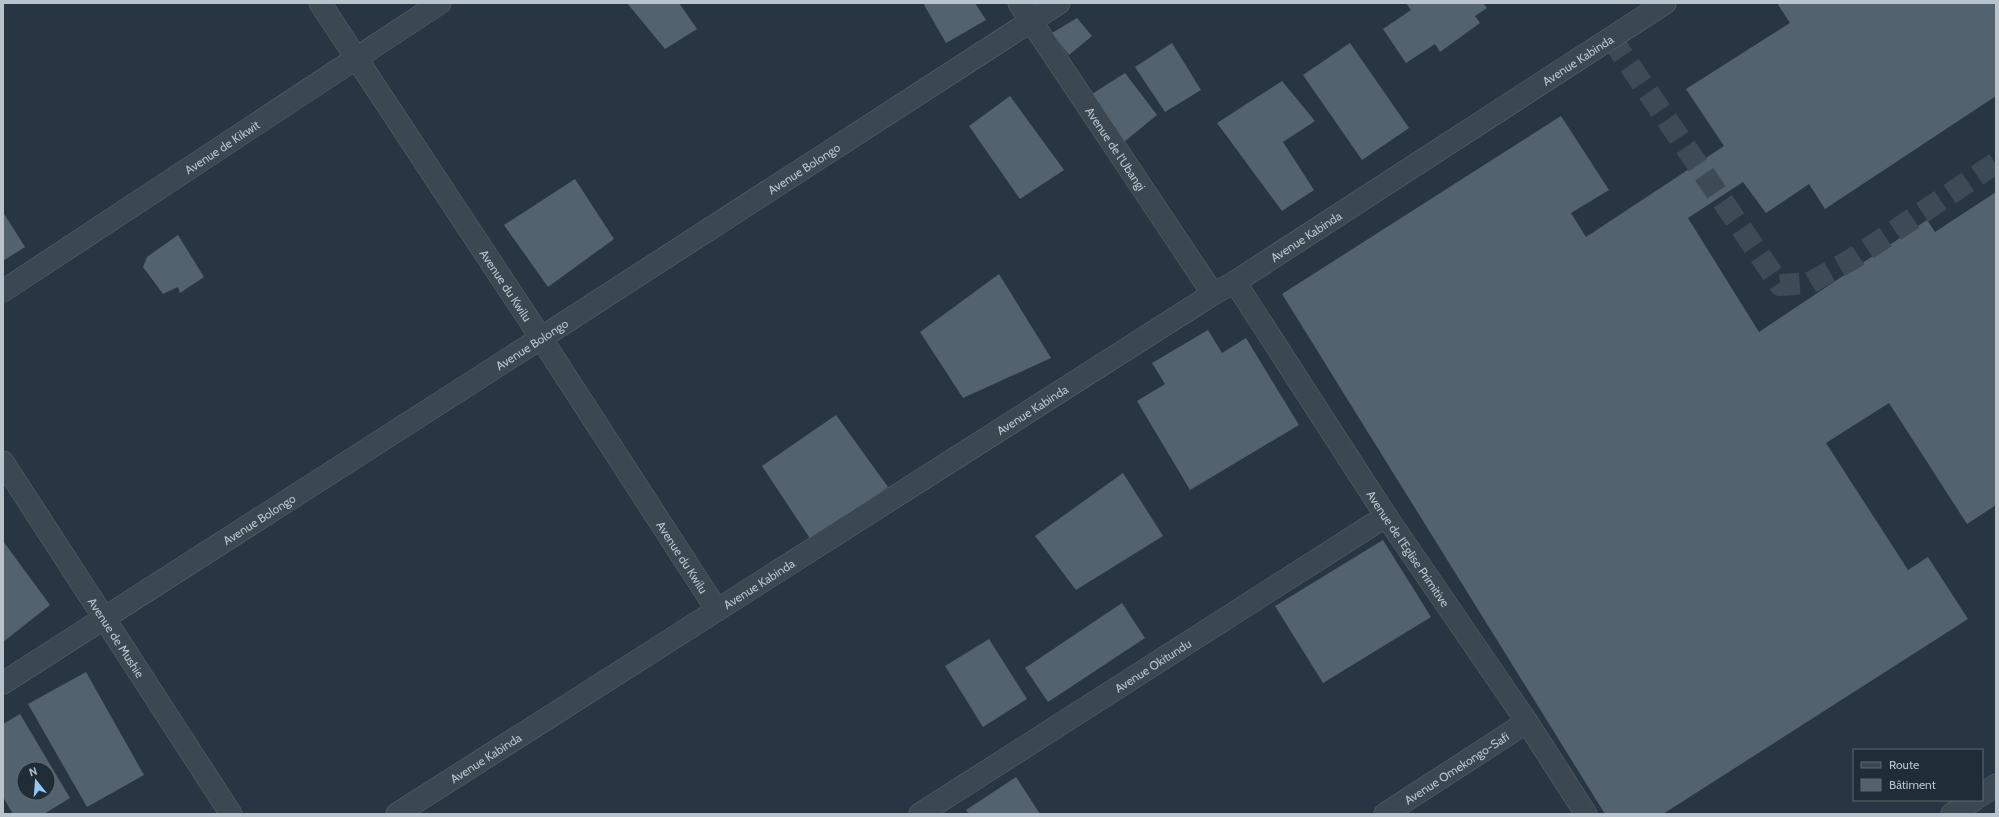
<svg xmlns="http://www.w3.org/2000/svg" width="1999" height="817" font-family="Cabin,sans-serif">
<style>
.building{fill:#52636f;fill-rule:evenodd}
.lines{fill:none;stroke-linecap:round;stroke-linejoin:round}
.minor-tunnel{stroke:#3d4b57;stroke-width:22;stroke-dasharray:22 11;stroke-linecap:butt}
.minor-casing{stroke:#59666f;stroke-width:23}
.minor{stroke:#3b4852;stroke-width:22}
.labels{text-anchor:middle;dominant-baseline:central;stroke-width:3;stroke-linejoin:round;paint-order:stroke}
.street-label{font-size:12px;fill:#b8c3cb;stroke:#202d37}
</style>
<rect width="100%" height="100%" fill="#273642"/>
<g class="building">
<path d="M 627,3 L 679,3 L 697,29 L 665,49 Z"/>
<path d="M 923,3 L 975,3 L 986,20 L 946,43 Z"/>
<path d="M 1406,3 L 1483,3 L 1487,8 L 1475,16 L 1480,23 L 1440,52 L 1435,44 L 1406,63 L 1383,29 L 1411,10 Z"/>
<path d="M 1777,3 L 1996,3 L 1996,96 L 1825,209 L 1809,184 L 1766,213 L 1743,182 L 1688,218 L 1759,332 L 1927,220 L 1935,232 L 1996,192 L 1996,505 L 1967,524 L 1889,403 L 1826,443 L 1908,570 L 1928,557 L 1968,619 L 1663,814 L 1605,814 L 1282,294 L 1561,116 L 1609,190 L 1571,213 L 1586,237 L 1724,146 L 1686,89 L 1790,23 Z"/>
<path d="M 1077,18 L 1092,36 L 1069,55 L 1052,33 Z"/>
<path d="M 1172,43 L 1201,90 L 1165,112 L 1135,67 Z"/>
<path d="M 1350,43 L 1409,128 L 1362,160 L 1303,75 Z"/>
<path d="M 1125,73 L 1157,115 L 1124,142 L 1092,94 Z"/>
<path d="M 1282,81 L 1315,121 L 1283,142 L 1314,190 L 1282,211 L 1217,123 Z"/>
<path d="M 1010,96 L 1064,170 L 1020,199 L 969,126 Z"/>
<path d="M 575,179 L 614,239 L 548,287 L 504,225 Z"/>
<path d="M 3,212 L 25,247 L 3,261 Z"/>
<path d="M 178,235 L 204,277 L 180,293 L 178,287 L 163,294 L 143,267 L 147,257 Z"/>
<path d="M 999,274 L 1051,358 L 963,398 L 920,332 Z"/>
<path d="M 1208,330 L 1222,353 L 1246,338 L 1299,425 L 1190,490 L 1137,401 L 1165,384 L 1152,363 Z"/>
<path d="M 836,415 L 888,487 L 811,540 L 762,466 Z"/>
<path d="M 1123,473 L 1163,536 L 1076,590 L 1035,536 Z"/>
<path d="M 1383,540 L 1431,617 L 1323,683 L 1275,606 Z"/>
<path d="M 3,541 L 50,605 L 3,642 Z"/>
<path d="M 1122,603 L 1145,638 L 1048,702 L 1025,668 Z"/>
<path d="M 989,639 L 1027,699 L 983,727 L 945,666 Z"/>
<path d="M 86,672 L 144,775 L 87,807 L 28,704 Z"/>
<path d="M 20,714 L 70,798 L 44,814 L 13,814 L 3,797 L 3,724 ZM 24,769 L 48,769 L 48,793 L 24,793 Z"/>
<path d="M 1016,777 L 1040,814 L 969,814 L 966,810 Z"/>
</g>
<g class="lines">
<path class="minor-tunnel" d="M 1611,38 L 1780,285 L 1810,283 L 1854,258 L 1996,163"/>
<defs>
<g id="minor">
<path id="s1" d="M 320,3 L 541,338 L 717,610"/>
<path id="s2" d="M 1019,3 L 1213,294"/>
<path id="s3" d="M 1235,282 L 1386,516 L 1527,722 L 1586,814"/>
<path id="s4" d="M 3,291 L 440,3"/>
<path id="s5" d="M 3,462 L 231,814"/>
<path id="s6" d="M 3,683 L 541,338 L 1059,3"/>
<path d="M 1982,795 L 1996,785"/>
<path id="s7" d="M 397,814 L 1213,294 L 1235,282 L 1665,3"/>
<path id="s8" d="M 920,814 L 1386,516"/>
<path id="s9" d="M 1385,814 L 1527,722"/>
<path d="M 1952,814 L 1974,800"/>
</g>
</defs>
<use href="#minor" class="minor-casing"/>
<use href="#minor" class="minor"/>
</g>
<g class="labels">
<g class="street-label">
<text stroke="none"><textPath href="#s7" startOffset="1401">Avenue Kabinda</textPath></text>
<text stroke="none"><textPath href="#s4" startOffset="262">Avenue de Kikwit</textPath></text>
<text stroke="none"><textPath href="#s2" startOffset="175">Avenue de l'Ubangi</textPath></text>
<text stroke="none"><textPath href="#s6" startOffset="952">Avenue Bolongo</textPath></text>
<text stroke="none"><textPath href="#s7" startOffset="1077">Avenue Kabinda</textPath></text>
<text stroke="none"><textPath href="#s1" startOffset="338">Avenue du Kwilu</textPath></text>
<text stroke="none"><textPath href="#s6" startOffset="628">Avenue Bolongo</textPath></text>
<text stroke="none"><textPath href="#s7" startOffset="753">Avenue Kabinda</textPath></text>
<text stroke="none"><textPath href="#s6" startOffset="304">Avenue Bolongo</textPath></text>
<text stroke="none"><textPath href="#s3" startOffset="318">Avenue de l'Eglise Primitive</textPath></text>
<text stroke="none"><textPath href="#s1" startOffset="662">Avenue du Kwilu</textPath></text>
<text stroke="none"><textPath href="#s7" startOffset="429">Avenue Kabinda</textPath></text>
<text stroke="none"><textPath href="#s5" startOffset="209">Avenue de Mushie</textPath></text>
<text stroke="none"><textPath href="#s8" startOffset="276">Avenue Okitundu</textPath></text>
<text stroke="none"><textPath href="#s7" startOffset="105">Avenue Kabinda</textPath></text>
<text stroke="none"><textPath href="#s9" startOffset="85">Avenue Omekongo-Safi</textPath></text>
</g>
</g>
<rect width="1999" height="817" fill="none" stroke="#b8c3cb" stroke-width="8"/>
<rect x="1853" y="749" width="130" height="52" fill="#202d37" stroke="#5d6972"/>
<rect x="1861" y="762" width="20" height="6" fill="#3b4852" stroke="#5d6972"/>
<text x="1889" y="769" font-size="12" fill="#b8c3cb">Route</text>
<rect x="1861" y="779" width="20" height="12" fill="#52636f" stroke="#5d6972"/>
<text x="1889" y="789" font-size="12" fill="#b8c3cb">Bâtiment</text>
<g transform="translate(36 781) rotate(343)"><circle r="19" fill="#202d37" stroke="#5d6972"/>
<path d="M0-3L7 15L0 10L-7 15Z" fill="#92c8f6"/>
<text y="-6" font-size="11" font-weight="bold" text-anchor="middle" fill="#b8c3cb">N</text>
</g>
</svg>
